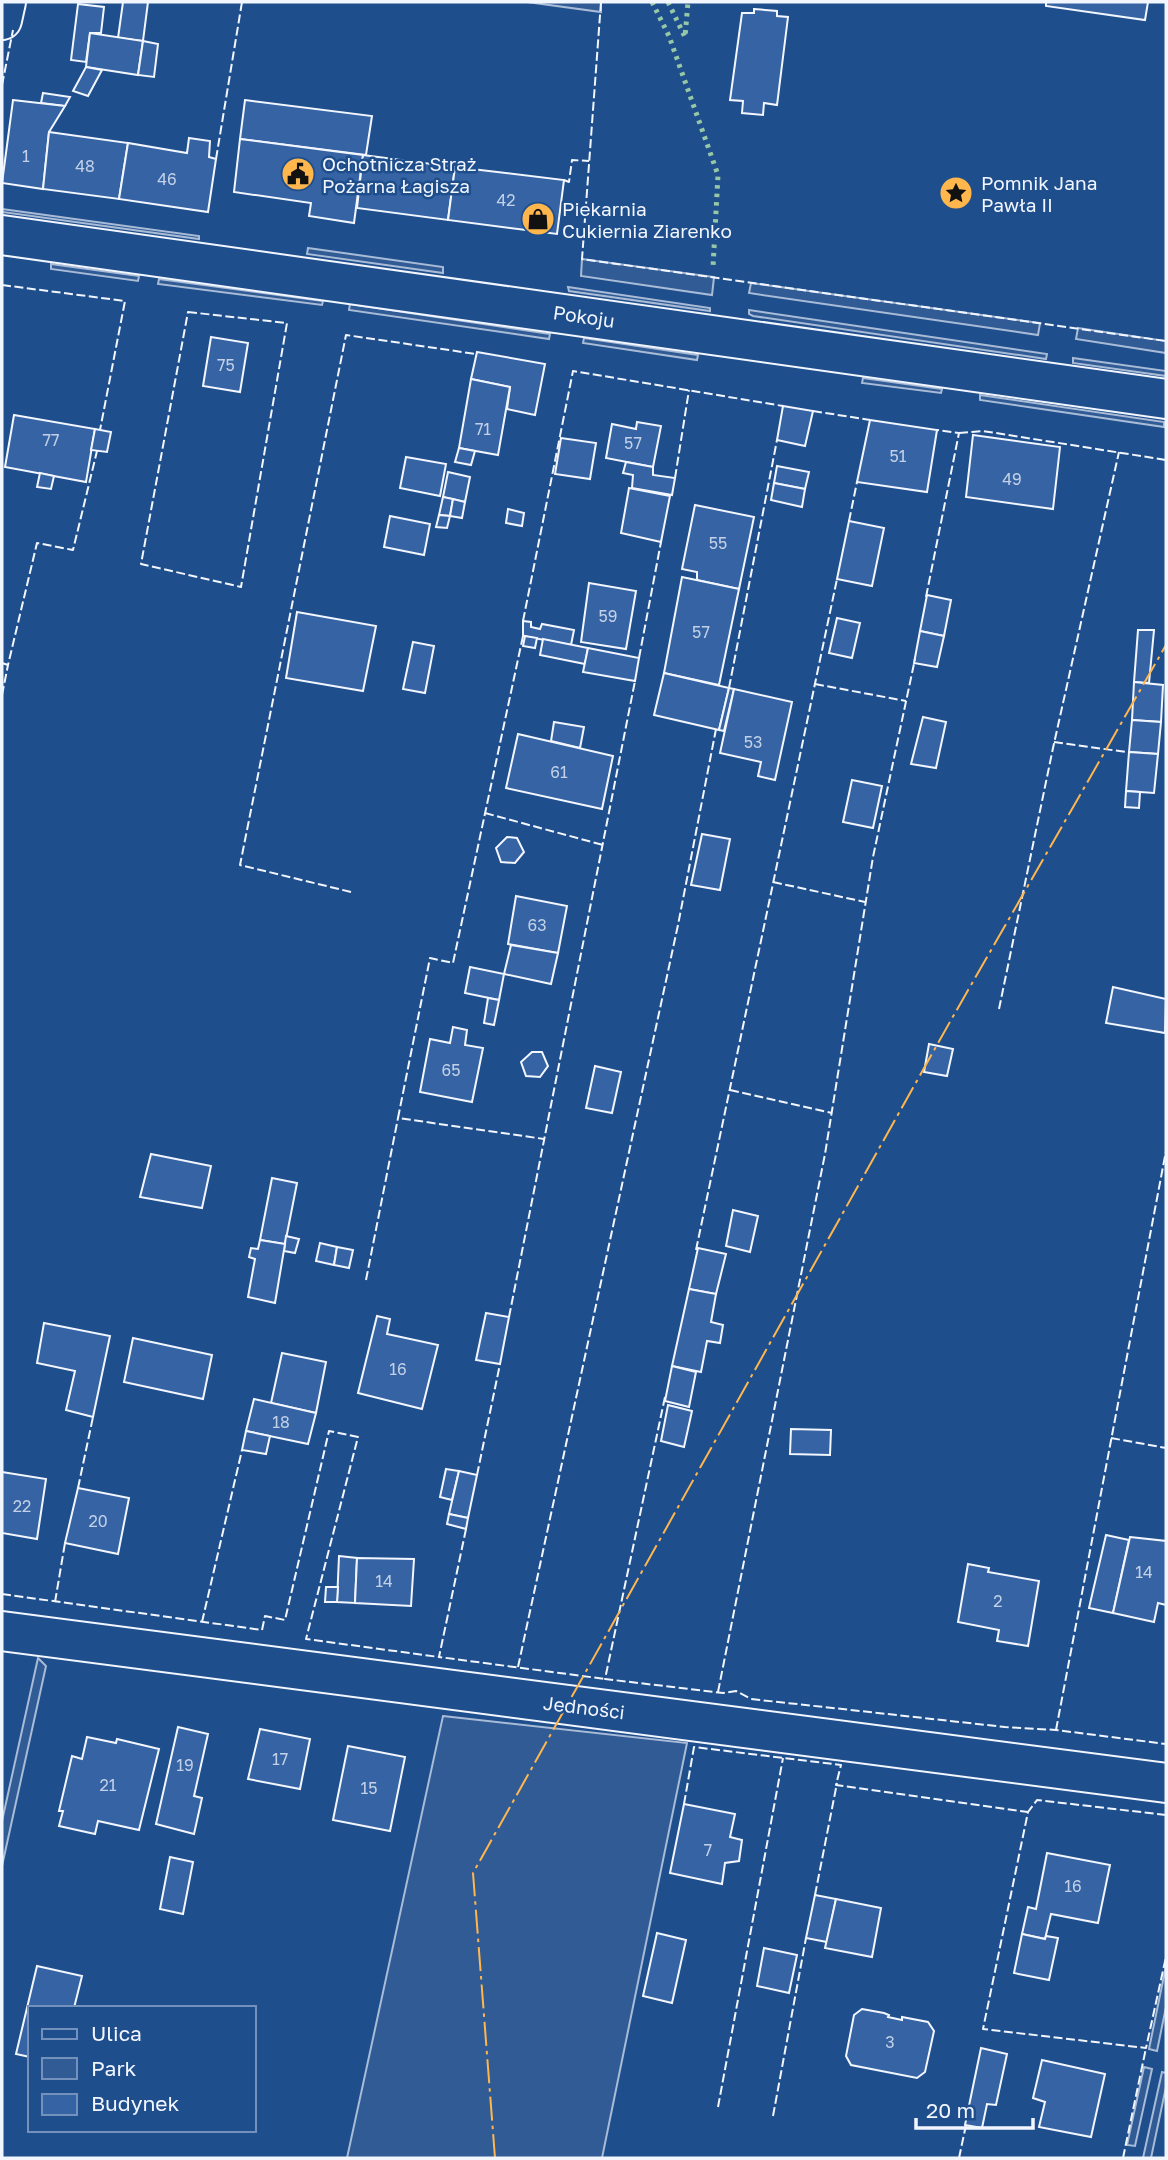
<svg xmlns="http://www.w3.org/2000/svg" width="1168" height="2160" font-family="'Golos Text',sans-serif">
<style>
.green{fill:#305b95;stroke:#a8bbd7;stroke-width:2}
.building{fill:#3563a3;stroke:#f2f6ff;stroke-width:2}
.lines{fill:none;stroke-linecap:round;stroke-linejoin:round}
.minor-casing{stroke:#f2f6ff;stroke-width:42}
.minor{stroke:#1f4e8c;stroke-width:38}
.hedge{stroke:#97c8a6;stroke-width:5;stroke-dasharray:3.5 5;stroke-linecap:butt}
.fence{stroke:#f2f6ff;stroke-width:2;stroke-dasharray:9 3.5;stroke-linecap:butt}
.power{stroke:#ffb74d;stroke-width:2;stroke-dasharray:24 5 3.5 5;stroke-linecap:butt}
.labels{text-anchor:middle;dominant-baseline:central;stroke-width:5;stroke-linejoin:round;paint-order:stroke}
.number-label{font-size:16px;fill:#c3d1e8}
.poi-label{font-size:19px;fill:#f2f6ff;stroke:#1f4e8c;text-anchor:start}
.street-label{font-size:19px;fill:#f2f6ff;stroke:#1f4e8c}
</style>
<rect width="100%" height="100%" fill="#1f4e8c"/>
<g class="green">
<path d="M 527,2 L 601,2 L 601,12 Z"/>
<path d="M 2,209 L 199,236 L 199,239 L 2,212 Z"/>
<path d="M 308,248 L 443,267 L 443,273 L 307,254 Z"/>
<path d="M 582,259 L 714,277 L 712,295 L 581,276 Z"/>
<path d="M 51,264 L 139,276 L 138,281 L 51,269 Z"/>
<path d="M 159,279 L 323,301 L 322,305 L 158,284 Z"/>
<path d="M 751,283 L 1040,323 L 1038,335 L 749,293 Z"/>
<path d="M 568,287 L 710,308 L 710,311 L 569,291 Z"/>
<path d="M 350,304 L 550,334 L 549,339 L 349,310 Z"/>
<path d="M 749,310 L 1047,354 L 1046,359 L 753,316 L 749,314 Z"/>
<path d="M 1078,328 L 1166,341 L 1166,353 L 1076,339 Z"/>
<path d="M 584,338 L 698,355 L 697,360 L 583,343 Z"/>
<path d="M 1073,358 L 1166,371 L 1166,376 L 1073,363 Z"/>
<path d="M 863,378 L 942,389 L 941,393 L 862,383 Z"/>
<path d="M 980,395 L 1164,422 L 1164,427 L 980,400 Z"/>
<path d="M 38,1658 L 46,1666 L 2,1866 L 2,1821 Z"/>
<path d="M 443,1716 L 687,1743 L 602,2158 L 347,2158 Z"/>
<path d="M 1166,1966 L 1166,2007 L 1157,2051 L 1149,2049 Z"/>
<path d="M 1144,2067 L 1152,2069 L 1135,2146 L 1127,2145 Z"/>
<path d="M 1162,2072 L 1166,2073 L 1166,2087 L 1151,2158 L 1143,2158 Z"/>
</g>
<g class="building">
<path d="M 123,2 L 148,2 L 143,41 L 118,38 Z"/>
<path d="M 1046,2 L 1148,2 L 1145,20 L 1046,6 Z"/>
<path d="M 78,4 L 104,7 L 101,33 L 90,33 L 86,62 L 71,60 Z"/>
<path d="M 754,9 L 777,11 L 777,16 L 788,17 L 777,105 L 764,103 L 763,115 L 742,113 L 743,101 L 730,100 L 742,13 L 754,13 Z"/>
<path d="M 90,33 L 143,41 L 138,75 L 86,67 Z"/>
<path d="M 143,41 L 158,44 L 154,77 L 138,75 Z"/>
<path d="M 86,67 L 102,70 L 88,96 L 73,91 Z"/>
<path d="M 43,93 L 70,97 L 65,106 L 41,103 Z"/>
<path d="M 13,100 L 65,106 L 49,132 L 43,189 L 2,183 Z"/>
<path d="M 245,100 L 372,116 L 366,155 L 240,139 Z"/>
<path d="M 49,132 L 128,143 L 119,199 L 43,189 Z"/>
<path d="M 189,138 L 210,141 L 209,157 L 216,159 L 208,212 L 119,199 L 128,143 L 187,153 Z"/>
<path d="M 240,139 L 363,155 L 354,223 L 309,216 L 311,203 L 234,192 Z"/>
<path d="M 363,155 L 455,167 L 448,220 L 357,208 Z"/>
<path d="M 455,167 L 564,180 L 557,234 L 448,220 Z"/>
<path d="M 211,337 L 248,343 L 240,392 L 203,386 Z"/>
<path d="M 477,352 L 545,364 L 535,415 L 507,409 L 510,387 L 471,379 Z"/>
<path d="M 471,379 L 510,387 L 498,455 L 459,448 Z"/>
<path d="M 783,406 L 813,411 L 805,446 L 777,440 Z"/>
<path d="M 14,415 L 95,429 L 86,482 L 5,467 Z"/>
<path d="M 870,420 L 937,430 L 927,492 L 857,482 Z"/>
<path d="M 637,422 L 661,426 L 653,467 L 606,458 L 612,424 L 636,429 Z"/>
<path d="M 95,429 L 111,432 L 107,452 L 91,450 Z"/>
<path d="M 973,435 L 1060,447 L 1053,509 L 966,497 Z"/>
<path d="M 561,438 L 596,443 L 590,479 L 555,474 Z"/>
<path d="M 459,448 L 475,451 L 471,465 L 455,462 Z"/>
<path d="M 406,457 L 446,464 L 440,496 L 400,488 Z"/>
<path d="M 626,462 L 653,467 L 653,475 L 675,478 L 672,495 L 632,488 L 633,475 L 623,473 Z"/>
<path d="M 777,466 L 809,472 L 805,489 L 774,483 Z"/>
<path d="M 448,472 L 470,477 L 465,502 L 443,497 Z"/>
<path d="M 40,473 L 54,476 L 51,489 L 37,487 Z"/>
<path d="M 774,483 L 805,489 L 802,507 L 771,500 Z"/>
<path d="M 629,488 L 670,496 L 661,542 L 621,533 Z"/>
<path d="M 443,497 L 453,499 L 450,516 L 439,515 Z"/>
<path d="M 453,499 L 465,502 L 462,518 L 450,516 Z"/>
<path d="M 695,505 L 754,517 L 739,589 L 697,580 L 697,572 L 682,569 Z"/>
<path d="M 508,509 L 524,513 L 522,526 L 506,523 Z"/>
<path d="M 439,515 L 450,516 L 447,528 L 436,527 Z"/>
<path d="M 390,516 L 430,524 L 424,555 L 384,547 Z"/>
<path d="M 849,521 L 884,528 L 872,586 L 837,579 Z"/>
<path d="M 682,577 L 739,589 L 719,685 L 664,673 Z"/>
<path d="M 589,583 L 636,591 L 626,649 L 581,642 Z"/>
<path d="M 927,595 L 951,600 L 944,636 L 920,631 Z"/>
<path d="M 297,612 L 376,626 L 363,691 L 286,678 Z"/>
<path d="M 837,618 L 860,623 L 852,658 L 829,653 Z"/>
<path d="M 523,621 L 531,622 L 531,627 L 540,629 L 542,624 L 574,630 L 571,645 L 523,636 Z"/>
<path d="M 1138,630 L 1154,630 L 1149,683 L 1134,682 Z"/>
<path d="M 920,631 L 944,636 L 937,667 L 914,663 Z"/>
<path d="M 525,636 L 537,638 L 535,648 L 523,646 Z"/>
<path d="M 543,639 L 588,648 L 585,664 L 540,655 Z"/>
<path d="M 413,642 L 434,646 L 425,693 L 403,689 Z"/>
<path d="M 588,648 L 639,658 L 635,681 L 583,672 Z"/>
<path d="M 664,673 L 729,688 L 719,730 L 654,715 Z"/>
<path d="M 1134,682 L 1163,685 L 1161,722 L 1132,720 Z"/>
<path d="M 729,688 L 734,689 L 724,731 L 719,730 Z"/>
<path d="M 734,689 L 792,702 L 775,780 L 758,776 L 761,762 L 720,753 Z"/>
<path d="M 923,717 L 946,722 L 936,768 L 911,764 Z"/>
<path d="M 1132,720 L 1161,722 L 1158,754 L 1129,752 Z"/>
<path d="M 554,722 L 584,727 L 580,748 L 551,741 Z"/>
<path d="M 518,734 L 613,756 L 602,809 L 506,788 Z"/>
<path d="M 1129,752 L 1158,754 L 1154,793 L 1126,791 Z"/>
<path d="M 852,780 L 882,786 L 873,828 L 843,822 Z"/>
<path d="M 1126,791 L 1140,792 L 1139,808 L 1125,807 Z"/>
<path d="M 702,834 L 730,839 L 720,890 L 691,885 Z"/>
<path d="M 507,837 L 517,838 L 524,852 L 515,863 L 501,862 L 496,848 Z"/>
<path d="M 516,896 L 567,906 L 558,953 L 508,944 Z"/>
<path d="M 511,945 L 558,953 L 551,984 L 504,974 Z"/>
<path d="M 470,967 L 504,974 L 499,1000 L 465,993 Z"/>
<path d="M 1113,987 L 1166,999 L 1165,1033 L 1106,1023 Z"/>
<path d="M 488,998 L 499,1000 L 494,1025 L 484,1023 Z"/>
<path d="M 453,1027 L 467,1030 L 465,1045 L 483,1048 L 472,1102 L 420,1092 L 430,1039 L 450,1043 Z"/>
<path d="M 929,1044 L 953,1049 L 947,1076 L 924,1072 Z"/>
<path d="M 532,1052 L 542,1052 L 548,1066 L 540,1077 L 526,1076 L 521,1062 Z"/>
<path d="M 595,1066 L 621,1072 L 612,1113 L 586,1108 Z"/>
<path d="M 151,1154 L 211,1166 L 202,1208 L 140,1197 Z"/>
<path d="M 272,1178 L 297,1183 L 285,1244 L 260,1240 Z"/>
<path d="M 733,1210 L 758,1216 L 750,1252 L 726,1246 Z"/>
<path d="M 286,1236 L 299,1239 L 295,1253 L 284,1251 Z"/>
<path d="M 260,1240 L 285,1244 L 275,1303 L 248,1297 L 255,1259 L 249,1257 L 251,1248 L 258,1249 Z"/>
<path d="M 320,1243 L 337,1247 L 334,1265 L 316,1261 Z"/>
<path d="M 337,1247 L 353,1250 L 349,1268 L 334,1265 Z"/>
<path d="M 698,1248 L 726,1254 L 716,1294 L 689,1289 Z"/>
<path d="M 689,1289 L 716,1294 L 711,1322 L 723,1325 L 720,1343 L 707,1341 L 701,1372 L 672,1366 Z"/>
<path d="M 486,1313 L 509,1317 L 500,1364 L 476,1360 Z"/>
<path d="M 377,1316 L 390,1319 L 387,1334 L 438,1345 L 422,1409 L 358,1393 Z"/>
<path d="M 44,1323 L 110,1336 L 93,1417 L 66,1410 L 75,1371 L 37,1363 Z"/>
<path d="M 133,1338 L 212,1355 L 203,1399 L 124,1382 Z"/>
<path d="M 282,1353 L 326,1362 L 316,1413 L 271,1403 Z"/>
<path d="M 672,1366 L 696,1372 L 689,1407 L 665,1401 Z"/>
<path d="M 254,1399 L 316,1413 L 308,1444 L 246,1431 Z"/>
<path d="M 668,1405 L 692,1411 L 684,1447 L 661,1441 Z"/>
<path d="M 791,1429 L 831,1430 L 830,1455 L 790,1454 Z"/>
<path d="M 246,1431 L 270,1436 L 266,1454 L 242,1450 Z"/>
<path d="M 446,1469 L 459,1471 L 452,1500 L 440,1497 Z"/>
<path d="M 459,1471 L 477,1475 L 468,1518 L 449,1514 Z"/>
<path d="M 2,1472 L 46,1479 L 37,1539 L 2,1533 Z"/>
<path d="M 78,1488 L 129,1498 L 118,1554 L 65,1543 Z"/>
<path d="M 449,1514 L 468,1518 L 466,1529 L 447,1524 Z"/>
<path d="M 1106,1535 L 1129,1540 L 1113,1613 L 1089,1608 Z"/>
<path d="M 1130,1537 L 1166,1541 L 1166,1605 L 1158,1603 L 1154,1622 L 1113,1613 Z"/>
<path d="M 339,1556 L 357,1558 L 355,1603 L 337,1602 Z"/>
<path d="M 357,1558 L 414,1559 L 411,1606 L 355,1603 Z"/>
<path d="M 968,1564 L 989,1568 L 988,1572 L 1039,1581 L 1028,1646 L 997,1641 L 999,1630 L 958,1622 Z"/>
<path d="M 326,1587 L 338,1587 L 337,1602 L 325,1602 Z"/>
<path d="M 178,1727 L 208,1734 L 194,1796 L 202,1798 L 194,1834 L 156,1824 Z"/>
<path d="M 260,1729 L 310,1739 L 300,1789 L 248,1779 Z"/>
<path d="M 87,1737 L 116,1743 L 117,1739 L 159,1749 L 139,1830 L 98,1821 L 95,1834 L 59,1826 L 63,1811 L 59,1811 L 72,1756 L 82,1759 Z"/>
<path d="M 348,1746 L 405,1757 L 390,1831 L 333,1820 Z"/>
<path d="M 684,1804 L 735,1814 L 730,1837 L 742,1840 L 739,1861 L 725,1863 L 722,1884 L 670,1873 Z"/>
<path d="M 1047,1853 L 1110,1865 L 1098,1923 L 1051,1914 L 1045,1939 L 1022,1934 L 1028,1907 L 1036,1909 Z"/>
<path d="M 170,1857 L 193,1862 L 183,1914 L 160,1909 Z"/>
<path d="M 815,1895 L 836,1899 L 827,1942 L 806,1938 Z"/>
<path d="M 836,1899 L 881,1908 L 872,1957 L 825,1948 Z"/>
<path d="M 657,1933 L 686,1940 L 672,2003 L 643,1996 Z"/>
<path d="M 1022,1934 L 1045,1939 L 1046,1936 L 1058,1938 L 1049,1980 L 1014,1973 Z"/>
<path d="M 764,1948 L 797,1955 L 789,1993 L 757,1986 Z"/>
<path d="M 37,1966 L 82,1976 L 74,2008 L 30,2008 L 30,2057 L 16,2054 Z"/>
<path d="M 862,2009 L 884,2013 L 889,2015 L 888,2017 L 902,2020 L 902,2017 L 928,2022 L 934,2031 L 925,2072 L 917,2078 L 851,2065 L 846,2056 L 854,2015 Z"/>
<path d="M 981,2048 L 1007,2054 L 996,2105 L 987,2104 L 982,2128 L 965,2125 Z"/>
<path d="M 1042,2060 L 1105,2074 L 1091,2137 L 1039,2127 L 1045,2102 L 1033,2098 Z"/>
</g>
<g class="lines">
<defs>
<g id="minor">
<path d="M 2,20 L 6,2"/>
<path d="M 2,235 L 1166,399"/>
<path d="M 2,1631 L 1166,1783"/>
</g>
</defs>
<use href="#minor" class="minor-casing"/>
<use href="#minor" class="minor"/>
<g class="hedge">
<path d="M 652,2 L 669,36 L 718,175 L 713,267"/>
<path d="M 668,2 L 685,37 L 688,2"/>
</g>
<g class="fence">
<path d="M 601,2 L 582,259 L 1166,341"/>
<path d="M 2,85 L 13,30"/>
<path d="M 216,159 L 242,2"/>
<path d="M 564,180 L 569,182 L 572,160 L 589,161"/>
<path d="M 2,285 L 125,301 L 100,430"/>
<path d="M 188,312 L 287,323 L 241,587 L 141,564 Z"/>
<path d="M 813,411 L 870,420"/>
<path d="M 959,433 L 983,431 L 1166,460"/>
<path d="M 675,478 L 689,390"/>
<path d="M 849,521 L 857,482"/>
<path d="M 926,597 L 959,433 L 937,430"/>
<path d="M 523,621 L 573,371 L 783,406"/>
<path d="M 523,636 L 453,963 L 430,958 L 398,1118 L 544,1139"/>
<path d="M 639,658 L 661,542"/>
<path d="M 2,663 L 8,665 L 37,543 L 73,550 L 97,451"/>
<path d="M 815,684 L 906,701"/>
<path d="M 729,688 L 777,440"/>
<path d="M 2,695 L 8,665"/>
<path d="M 1054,742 L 1126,752"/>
<path d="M 485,813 L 603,845"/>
<path d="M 773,882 L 865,902"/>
<path d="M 351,892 L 240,865 L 346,335 L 476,354"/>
<path d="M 999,1009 L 1053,748 L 1119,452"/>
<path d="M 730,1090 L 832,1113"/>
<path d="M 696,1250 L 837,579"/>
<path d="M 366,1280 L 398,1118"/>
<path d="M 509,1317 L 635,681"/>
<path d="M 665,1397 L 605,1679 L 723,1693 L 736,1691 L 751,1699 L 1005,1727 L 1056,1730 L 1166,1744"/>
<path d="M 1111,1438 L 1166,1448"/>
<path d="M 477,1475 L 500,1364"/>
<path d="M 78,1488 L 93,1417"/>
<path d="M 466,1529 L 439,1657 L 605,1679"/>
<path d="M 2,1594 L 262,1630 L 265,1616 L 285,1620 L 329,1431 L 358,1437 L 306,1639 L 439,1657"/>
<path d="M 55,1602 L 65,1543"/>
<path d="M 202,1622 L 242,1450"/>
<path d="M 518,1667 L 678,925 L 716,729"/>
<path d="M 718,1692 L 825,1154 L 873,857 L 915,659"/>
<path d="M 1056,1730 L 1166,1151"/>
<path d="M 684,1804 L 694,1747 L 841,1765 L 836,1785 L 1028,1812"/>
<path d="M 1166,1815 L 1037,1800 L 1028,1812 L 983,2029 L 1146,2048 L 1166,1957"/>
<path d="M 815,1895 L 837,1783"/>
<path d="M 718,2107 L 783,1758"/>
<path d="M 773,2116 L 806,1938"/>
<path d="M 959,2158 L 966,2125"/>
<path d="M 1123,2158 L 1146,2048"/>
</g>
<path class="power" d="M 495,2158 L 473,1873 L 951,1020 L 1166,645"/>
</g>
<defs>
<symbol id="civic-disc" viewBox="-11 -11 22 22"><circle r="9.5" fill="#ffb74d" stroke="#1f4e8c"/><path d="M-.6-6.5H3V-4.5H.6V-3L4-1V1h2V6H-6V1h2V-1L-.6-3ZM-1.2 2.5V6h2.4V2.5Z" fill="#111"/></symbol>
<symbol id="sight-disc" viewBox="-11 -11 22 22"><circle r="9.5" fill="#ffb74d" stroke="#1f4e8c"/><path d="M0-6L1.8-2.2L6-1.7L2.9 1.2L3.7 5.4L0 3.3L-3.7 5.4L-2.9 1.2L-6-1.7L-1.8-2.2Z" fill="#111"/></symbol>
<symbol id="shop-disc" viewBox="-11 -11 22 22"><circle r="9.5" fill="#ffb74d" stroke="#1f4e8c"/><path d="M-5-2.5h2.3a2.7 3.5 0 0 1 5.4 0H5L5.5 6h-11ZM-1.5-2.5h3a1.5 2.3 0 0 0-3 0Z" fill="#111"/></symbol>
</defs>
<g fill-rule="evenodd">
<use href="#civic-disc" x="279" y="155" width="38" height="38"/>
<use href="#sight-disc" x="937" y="174" width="38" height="38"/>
<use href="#shop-disc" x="519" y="200" width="38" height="38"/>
</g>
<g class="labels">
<g class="number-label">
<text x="26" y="156">1</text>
<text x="85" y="166">48</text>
<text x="167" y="179">46</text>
<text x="506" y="200">42</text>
<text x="226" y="365">75</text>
<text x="483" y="429">71</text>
<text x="51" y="440">77</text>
<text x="633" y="443">57</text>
<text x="898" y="456">51</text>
<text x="1012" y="479">49</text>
<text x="718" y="543">55</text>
<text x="608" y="616">59</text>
<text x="701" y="632">57</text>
<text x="753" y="742">53</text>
<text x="559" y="772">61</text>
<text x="537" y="925">63</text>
<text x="451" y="1070">65</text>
<text x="398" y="1369">16</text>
<text x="281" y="1422">18</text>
<text x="22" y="1506">22</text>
<text x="98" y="1521">20</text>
<text x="1144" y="1572">14</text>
<text x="384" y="1581">14</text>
<text x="998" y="1601">2</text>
<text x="280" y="1759">17</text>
<text x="185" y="1765">19</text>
<text x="108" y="1785">21</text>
<text x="369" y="1788">15</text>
<text x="708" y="1850">7</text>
<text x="1073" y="1886">16</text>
<text x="890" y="2042">3</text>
</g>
<g class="poi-label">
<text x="322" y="163">Ochotnicza Straż<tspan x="322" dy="22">Pożarna Łagisza</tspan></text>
<text x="981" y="182">Pomnik Jana<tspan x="981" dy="22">Pawła II</tspan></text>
<text x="562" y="208">Piekarnia<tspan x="562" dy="22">Cukiernia Ziarenko</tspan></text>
</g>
<g class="street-label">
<text transform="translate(584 316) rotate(8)">Pokoju</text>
<text transform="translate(584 1707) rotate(7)">Jedności</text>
</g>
</g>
<rect width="1168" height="2160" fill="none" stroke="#f2f6ff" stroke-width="7"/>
<rect x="28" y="2006" width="228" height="126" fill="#1f4e8c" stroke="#7391ba" stroke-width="2"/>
<rect x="42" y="2029" width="35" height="10" fill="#1f4e8c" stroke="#7391ba" stroke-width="2"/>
<text x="91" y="2041" font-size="21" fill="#f2f6ff">Ulica</text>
<rect x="42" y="2058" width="35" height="21" fill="#305b95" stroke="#7391ba" stroke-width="2"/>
<text x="91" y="2076" font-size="21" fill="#f2f6ff">Park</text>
<rect x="42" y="2094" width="35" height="21" fill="#3563a3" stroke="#7391ba" stroke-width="2"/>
<text x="91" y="2111" font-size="21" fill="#f2f6ff">Budynek</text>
<path d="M916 2118v10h117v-10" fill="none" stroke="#f2f6ff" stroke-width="3.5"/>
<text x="926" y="2118" font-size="21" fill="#f2f6ff" stroke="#1f4e8c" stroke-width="5" paint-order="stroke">20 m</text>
</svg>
